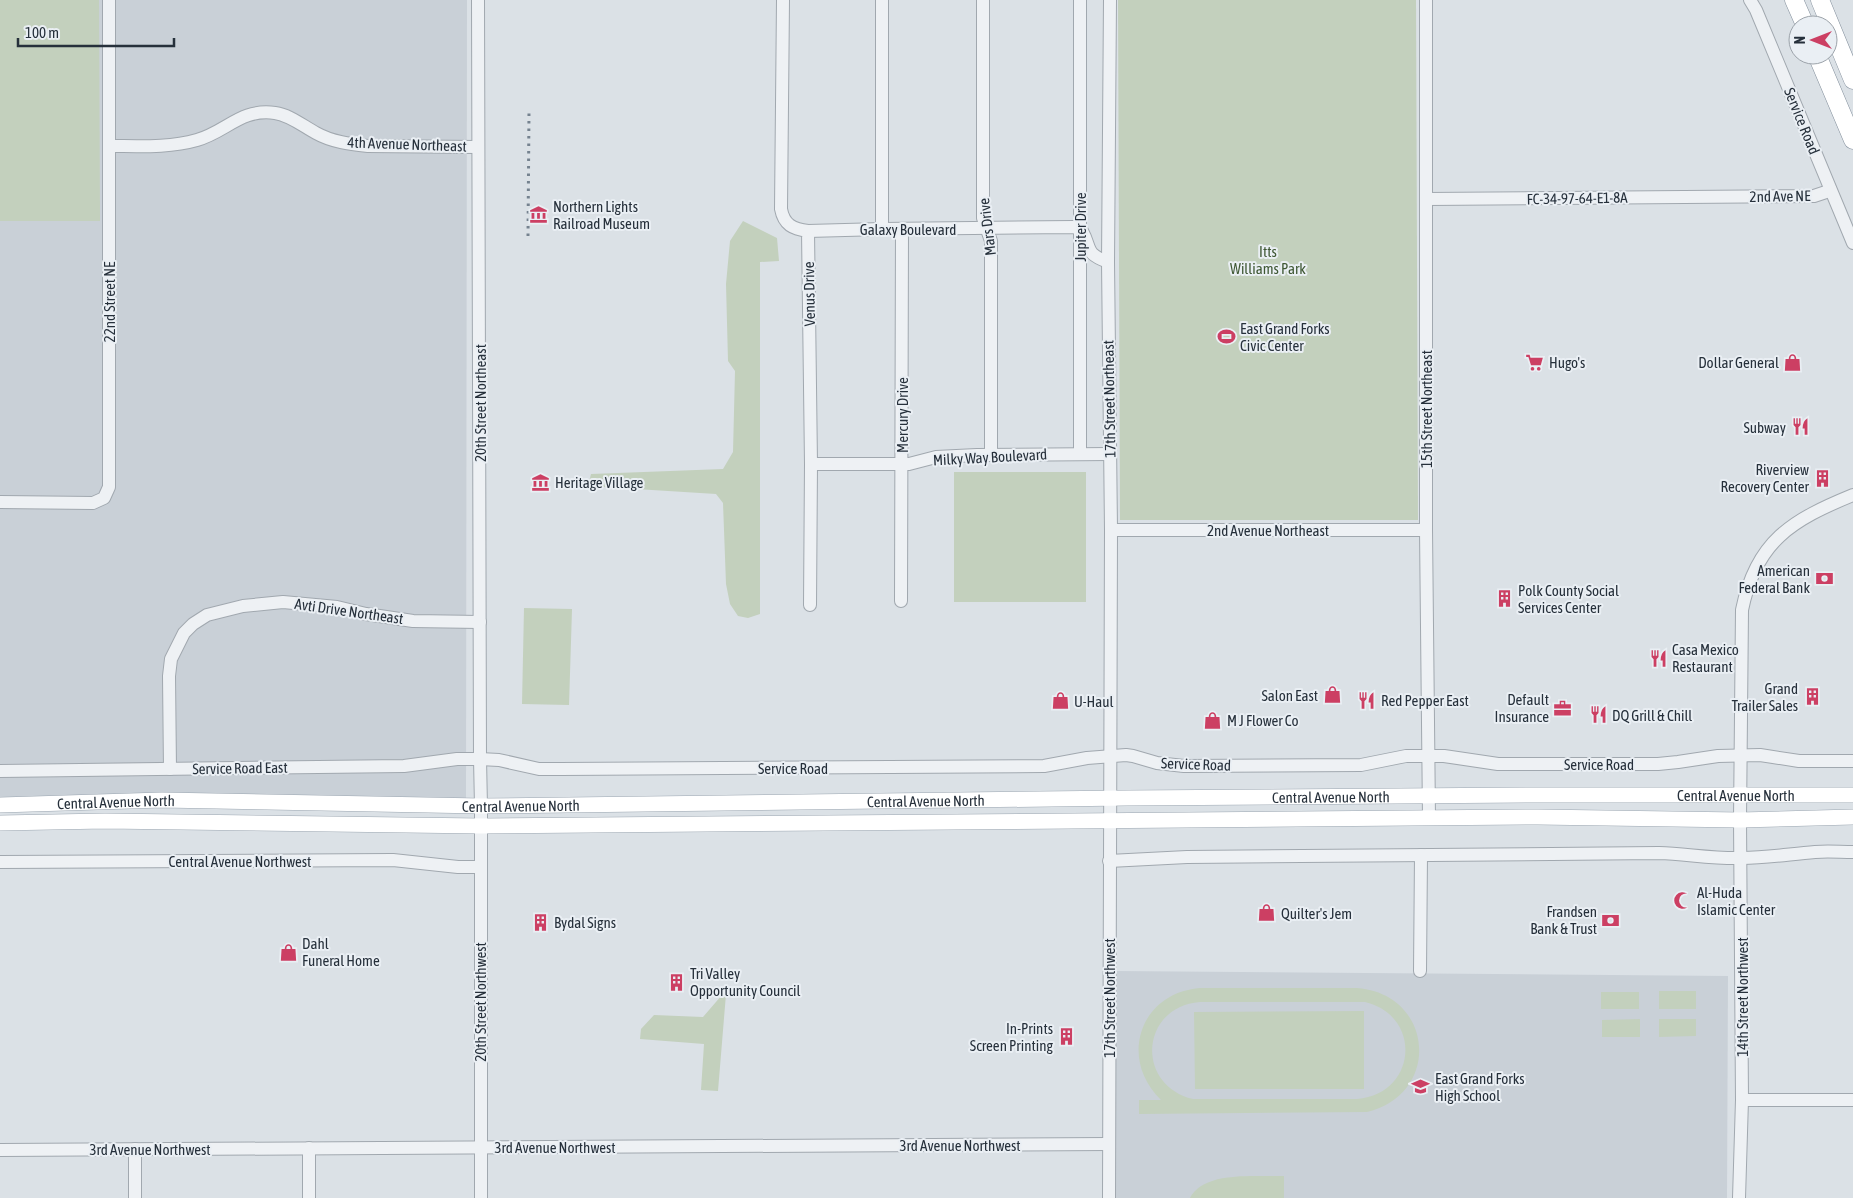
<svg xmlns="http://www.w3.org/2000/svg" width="1853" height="1198" font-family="'Asap Condensed',sans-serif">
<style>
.built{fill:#c9d0d7}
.green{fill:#c3d0bd;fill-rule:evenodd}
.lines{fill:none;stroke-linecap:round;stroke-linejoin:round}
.minor-casing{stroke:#a1a8af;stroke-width:14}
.major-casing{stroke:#9ba6b1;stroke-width:16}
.highway-casing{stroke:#838f9c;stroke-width:19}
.minor{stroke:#eef1f4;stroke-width:12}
.major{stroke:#fff;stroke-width:15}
.highway{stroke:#fff;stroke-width:18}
.rail{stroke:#75828f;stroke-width:3;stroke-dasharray:2.5 5;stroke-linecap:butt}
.labels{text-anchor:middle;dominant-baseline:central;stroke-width:4;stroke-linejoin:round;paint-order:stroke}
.street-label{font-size:15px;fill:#26303b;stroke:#eaeff4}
.poi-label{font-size:15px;fill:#26303b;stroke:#eaeff4;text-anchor:start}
.park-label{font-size:15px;fill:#3e5733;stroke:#eaeff4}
</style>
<rect width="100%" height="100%" fill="#dbe1e6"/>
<g class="built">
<path d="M 0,0 L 467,0 L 466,799 L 0,799 Z"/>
<path d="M 1115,971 L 1728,976 L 1727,1198 L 1114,1198 Z"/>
</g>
<g class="green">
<path d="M 0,0 L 99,0 L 100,221 L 0,221 Z"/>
<path d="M 1118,0 L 1416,0 L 1418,520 L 1120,520 Z"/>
<path d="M 743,221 L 777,238 L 779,261 L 760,262 L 760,614 L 748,618 L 738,616 L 730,604 L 726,584 L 723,503 L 716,494 L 588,486 L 591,474 L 723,469 L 733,452 L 735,371 L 728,361 L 726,284 L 730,241 Z"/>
<rect x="954" y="472" width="132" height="130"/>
<path d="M 524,608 L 572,609 L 569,705 L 522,704 Z"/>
<path d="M 1200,988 L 1357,988 C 1434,994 1442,1094 1367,1112 L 1139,1114 L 1139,1100 L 1161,1100 C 1118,1058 1140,993 1200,988 ZM 1365,1002 C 1423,1016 1417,1094 1357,1099 L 1193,1099 C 1135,1085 1140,1007 1200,1002 Z"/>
<rect x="1659" y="991" width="37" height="18"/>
<rect x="1601" y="992" width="38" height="17"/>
<path d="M 726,994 L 718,1091 L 701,1090 L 704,1044 L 640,1039 L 641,1029 L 654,1015 L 703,1017 L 722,995 Z"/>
<path d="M 1364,1011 L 1364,1089 L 1195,1089 L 1194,1012 Z"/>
<path d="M 1640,1019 L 1640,1037 L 1602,1037 L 1602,1020 Z"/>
<path d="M 1659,1019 L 1696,1019 L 1696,1036 L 1659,1037 Z"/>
<path d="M 1284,1176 L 1284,1198 L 1190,1198 C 1204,1170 1257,1177 1284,1176 Z"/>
</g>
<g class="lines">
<defs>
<g id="minor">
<path d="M 478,0 L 480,759 L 481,806 L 481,1198"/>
<path d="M 783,0 L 781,209 C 784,225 793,229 808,231 L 811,464 L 810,605"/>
<path d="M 882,0 L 882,229"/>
<path d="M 983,0 L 983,218 L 991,241 L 991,455"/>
<path d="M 1426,0 L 1426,530 L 1429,818"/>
<path d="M 1750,0 L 1756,10 L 1853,243"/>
<path d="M 109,146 C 138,146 169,148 197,140 C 226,132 241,108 275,113 C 290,115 303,126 316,133 C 332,142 350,144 368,146 L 478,147"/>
<path d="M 1427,199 L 1814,196 L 1826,192 L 1830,189"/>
<path d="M 808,231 L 882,229 L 1074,227 L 1082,231 C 1092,249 1084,253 1108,262"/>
<path d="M 1080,454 L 1080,0"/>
<path d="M 811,464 L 909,464 L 936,457 L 977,455 L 1110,454"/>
<path d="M 0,502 L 93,503 L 104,498 L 109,487 L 109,0"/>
<path d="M 1111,530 L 1426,530"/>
<path d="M 901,601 L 902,229"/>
<path d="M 170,769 L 169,676 L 171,659 L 184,633 L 193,624 L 207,615 L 243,606 L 283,602 L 337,607 L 366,614 L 413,621 L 480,622"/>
<path d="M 0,771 L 404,766 L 457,759 L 480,759 L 499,760 L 539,769 L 560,769 L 1044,766 L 1087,758 L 1126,755 L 1133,756 L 1157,763 L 1184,766 L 1361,765 L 1406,756 L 1444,756 L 1498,764 L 1658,764 L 1678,762 L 1718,756 L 1760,755 L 1799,761 L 1853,761"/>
<path d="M 1109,861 L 1187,857 L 1659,853 C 1687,854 1714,859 1742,858 C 1767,858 1790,854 1815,852 C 1827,851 1840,852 1853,852"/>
<path d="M 0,862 L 393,860 L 458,867 L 480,867"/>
<path d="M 1420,971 L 1421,855"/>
<path d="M 1742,1100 L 1853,1100"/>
<path d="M 135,1149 L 135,1198"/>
<path d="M 0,1150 L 1109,1144"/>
<path d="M 309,1198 L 309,1148"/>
<path d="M 1109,1198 L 1111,530 L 1108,262 L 1110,0"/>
<path d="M 1739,1198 L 1742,1100 L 1740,820 L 1742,610 C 1756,541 1792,520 1853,495"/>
</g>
<g id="major">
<path id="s1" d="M 0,805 L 162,800 L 481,806 L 1127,798 L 1541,795 L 1853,795"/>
<path d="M 0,823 L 105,821 L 481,826 L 1538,817 L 1740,820 L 1853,817"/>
</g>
<g id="highway">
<path d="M 1794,0 L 1805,25"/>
<path d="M 1820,0 L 1853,80"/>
<path d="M 1817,55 L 1853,140"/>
</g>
</defs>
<use href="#minor" class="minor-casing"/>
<use href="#major" class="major-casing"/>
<use href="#highway" class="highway-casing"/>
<use href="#minor" class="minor"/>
<use href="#major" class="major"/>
<use href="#highway" class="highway"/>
<path class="rail" d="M 528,236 L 529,111"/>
</g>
<defs>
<symbol id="museum-bare" viewBox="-9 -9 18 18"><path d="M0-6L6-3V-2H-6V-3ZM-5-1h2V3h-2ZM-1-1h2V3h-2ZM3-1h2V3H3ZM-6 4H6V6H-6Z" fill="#cc3f63" stroke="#eaeff4" stroke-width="2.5" paint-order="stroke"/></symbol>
<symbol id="stadium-bare" viewBox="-9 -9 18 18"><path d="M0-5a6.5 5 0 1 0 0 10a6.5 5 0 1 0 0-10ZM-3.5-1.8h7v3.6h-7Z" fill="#cc3f63" stroke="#eaeff4" stroke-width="2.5" paint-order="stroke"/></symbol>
<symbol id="supermarket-bare" viewBox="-9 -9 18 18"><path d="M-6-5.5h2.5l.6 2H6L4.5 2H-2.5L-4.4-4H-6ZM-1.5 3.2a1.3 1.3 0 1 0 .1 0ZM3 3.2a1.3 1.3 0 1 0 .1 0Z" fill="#cc3f63" stroke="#eaeff4" stroke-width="2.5" paint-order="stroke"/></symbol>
<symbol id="shop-bare" viewBox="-9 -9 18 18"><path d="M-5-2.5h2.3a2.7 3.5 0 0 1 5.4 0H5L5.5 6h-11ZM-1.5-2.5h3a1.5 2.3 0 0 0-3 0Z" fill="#cc3f63" stroke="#eaeff4" stroke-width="2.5" paint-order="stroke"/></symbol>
<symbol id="restaurant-bare" viewBox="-9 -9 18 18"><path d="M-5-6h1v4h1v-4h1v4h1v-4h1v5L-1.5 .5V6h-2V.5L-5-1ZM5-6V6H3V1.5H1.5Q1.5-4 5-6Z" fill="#cc3f63" stroke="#eaeff4" stroke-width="2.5" paint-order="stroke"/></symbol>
<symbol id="building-bare" viewBox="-9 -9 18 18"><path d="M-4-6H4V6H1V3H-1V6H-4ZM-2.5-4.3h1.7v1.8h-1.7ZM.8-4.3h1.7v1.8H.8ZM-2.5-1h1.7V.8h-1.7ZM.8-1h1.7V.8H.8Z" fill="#cc3f63" stroke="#eaeff4" stroke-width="2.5" paint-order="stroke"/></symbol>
<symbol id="bank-bare" viewBox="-9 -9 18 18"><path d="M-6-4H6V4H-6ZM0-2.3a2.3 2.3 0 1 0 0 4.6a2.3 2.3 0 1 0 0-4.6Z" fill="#cc3f63" stroke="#eaeff4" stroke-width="2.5" paint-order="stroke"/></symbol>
<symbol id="office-bare" viewBox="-9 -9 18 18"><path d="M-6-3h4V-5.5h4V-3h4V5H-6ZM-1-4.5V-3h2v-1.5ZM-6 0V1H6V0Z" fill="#cc3f63" stroke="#eaeff4" stroke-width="2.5" paint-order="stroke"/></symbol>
<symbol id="mosque-bare" viewBox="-9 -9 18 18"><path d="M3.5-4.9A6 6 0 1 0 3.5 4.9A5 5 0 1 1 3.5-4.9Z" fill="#cc3f63" stroke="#eaeff4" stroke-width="2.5" paint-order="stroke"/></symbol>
<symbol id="school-bare" viewBox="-9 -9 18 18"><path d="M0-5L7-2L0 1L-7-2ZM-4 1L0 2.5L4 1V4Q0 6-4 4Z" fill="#cc3f63" stroke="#eaeff4" stroke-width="2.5" paint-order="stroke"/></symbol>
</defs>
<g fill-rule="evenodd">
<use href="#museum-bare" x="526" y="202" width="25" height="25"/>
<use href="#stadium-bare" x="1214" y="324" width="25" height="25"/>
<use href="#supermarket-bare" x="1522" y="350" width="25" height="25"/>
<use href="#shop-bare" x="1780" y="350" width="25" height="25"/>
<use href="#restaurant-bare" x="1788" y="414" width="25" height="25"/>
<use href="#building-bare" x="1810" y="466" width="25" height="25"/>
<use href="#museum-bare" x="528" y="470" width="25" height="25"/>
<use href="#bank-bare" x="1812" y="566" width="25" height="25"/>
<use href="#building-bare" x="1492" y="586" width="25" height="25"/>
<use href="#restaurant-bare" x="1646" y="646" width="25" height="25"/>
<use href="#shop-bare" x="1320" y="682" width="25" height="25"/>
<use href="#building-bare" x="1800" y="684" width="25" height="25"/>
<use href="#restaurant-bare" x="1354" y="688" width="25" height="25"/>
<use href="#shop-bare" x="1048" y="688" width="25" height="25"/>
<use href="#office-bare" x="1550" y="696" width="25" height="25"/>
<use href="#restaurant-bare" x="1586" y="702" width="25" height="25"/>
<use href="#shop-bare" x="1200" y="708" width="25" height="25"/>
<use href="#mosque-bare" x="1670" y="888" width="25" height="25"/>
<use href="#shop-bare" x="1254" y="900" width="25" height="25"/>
<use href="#bank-bare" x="1598" y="908" width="25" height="25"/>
<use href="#building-bare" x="528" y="910" width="25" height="25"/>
<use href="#shop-bare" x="276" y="940" width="25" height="25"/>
<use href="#building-bare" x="664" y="970" width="25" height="25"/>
<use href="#building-bare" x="1054" y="1024" width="25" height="25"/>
<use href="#school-bare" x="1408" y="1074" width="25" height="25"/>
</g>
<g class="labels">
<g class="street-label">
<text transform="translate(1802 121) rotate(68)">Service Road</text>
<text transform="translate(407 144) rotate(2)">4th Avenue Northeast</text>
<text transform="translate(1780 196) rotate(-1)">2nd Ave NE</text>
<text transform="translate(1577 198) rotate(-1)">FC-34-97-64-E1-8A</text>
<text transform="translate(987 227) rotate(-97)">Mars Drive</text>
<text transform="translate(1080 227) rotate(-90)">Jupiter Drive</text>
<text x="908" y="229">Galaxy Boulevard</text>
<text transform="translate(809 294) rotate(-91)">Venus Drive</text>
<text transform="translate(109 302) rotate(-90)">22nd Street NE</text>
<text transform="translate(1109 399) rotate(-91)">17th Street Northeast</text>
<text transform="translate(480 403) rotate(-90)">20th Street Northeast</text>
<text transform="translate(1426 409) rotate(-90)">15th Street Northeast</text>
<text transform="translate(902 415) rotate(-90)">Mercury Drive</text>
<text transform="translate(990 457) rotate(-3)">Milky Way Boulevard</text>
<text x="1268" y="530">2nd Avenue Northeast</text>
<text transform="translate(349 611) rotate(8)">Avti Drive Northeast</text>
<text transform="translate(1196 764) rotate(2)">Service Road</text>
<text x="1599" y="764">Service Road</text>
<text transform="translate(240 768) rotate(-1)">Service Road East</text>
<text x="793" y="768">Service Road</text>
<text stroke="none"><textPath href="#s1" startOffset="1736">Central Avenue North</textPath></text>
<text stroke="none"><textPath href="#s1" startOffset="1331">Central Avenue North</textPath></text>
<text stroke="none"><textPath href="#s1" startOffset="926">Central Avenue North</textPath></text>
<text stroke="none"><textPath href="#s1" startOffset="116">Central Avenue North</textPath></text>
<text stroke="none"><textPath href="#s1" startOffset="521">Central Avenue North</textPath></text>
<text x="240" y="861">Central Avenue Northwest</text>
<text transform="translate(1742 997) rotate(-90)">14th Street Northwest</text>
<text transform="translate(1109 998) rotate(-90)">17th Street Northwest</text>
<text transform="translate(480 1002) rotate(-90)">20th Street Northwest</text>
<text x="960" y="1145">3rd Avenue Northwest</text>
<text x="555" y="1147">3rd Avenue Northwest</text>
<text x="150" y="1149">3rd Avenue Northwest</text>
</g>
<g class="poi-label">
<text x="553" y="206">Northern Lights<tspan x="553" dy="17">Railroad Museum</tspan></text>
<text x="1240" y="328">East Grand Forks<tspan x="1240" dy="17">Civic Center</tspan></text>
<text x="1549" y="362">Hugo's</text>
<text x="1779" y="362" text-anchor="end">Dollar General</text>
<text x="1786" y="427" text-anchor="end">Subway</text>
<text x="1809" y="469" text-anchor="end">Riverview<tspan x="1809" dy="17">Recovery Center</tspan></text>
<text x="555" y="482">Heritage Village</text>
<text x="1810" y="570" text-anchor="end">American<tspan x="1810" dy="17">Federal Bank</tspan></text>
<text x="1518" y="590">Polk County Social<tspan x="1518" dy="17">Services Center</tspan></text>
<text x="1672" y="649">Casa Mexico<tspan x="1672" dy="17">Restaurant</tspan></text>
<text x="1798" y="688" text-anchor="end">Grand<tspan x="1798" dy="17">Trailer Sales</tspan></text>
<text x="1318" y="695" text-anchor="end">Salon East</text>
<text x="1549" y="699" text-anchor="end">Default<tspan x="1549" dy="17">Insurance</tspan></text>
<text x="1381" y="700">Red Pepper East</text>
<text x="1074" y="701">U-Haul</text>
<text x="1612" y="715">DQ Grill &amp; Chill</text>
<text x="1227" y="720">M J Flower Co</text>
<text x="1697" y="892">Al-Huda<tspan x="1697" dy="17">Islamic Center</tspan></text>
<text x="1597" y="911" text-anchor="end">Frandsen<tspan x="1597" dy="17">Bank &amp; Trust</tspan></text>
<text x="1281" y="913">Quilter's Jem</text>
<text x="554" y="922">Bydal Signs</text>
<text x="302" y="943">Dahl<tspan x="302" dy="17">Funeral Home</tspan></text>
<text x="690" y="973">Tri Valley<tspan x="690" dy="17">Opportunity Council</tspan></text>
<text x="1053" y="1028" text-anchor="end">In-Prints<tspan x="1053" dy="17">Screen Printing</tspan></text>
<text x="1435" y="1078">East Grand Forks<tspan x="1435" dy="17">High School</tspan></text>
</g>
<g class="park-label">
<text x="1268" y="251">Itts<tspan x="1268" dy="17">Williams Park</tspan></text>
</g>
</g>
<g transform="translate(1813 40) rotate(270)"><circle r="24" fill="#eaeff4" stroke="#9ca3aa"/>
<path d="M0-4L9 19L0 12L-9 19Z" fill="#cc3f63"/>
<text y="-8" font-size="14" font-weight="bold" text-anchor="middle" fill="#26303b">N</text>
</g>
<path d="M18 38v8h156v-8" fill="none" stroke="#26303b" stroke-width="2.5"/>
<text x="25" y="38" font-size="15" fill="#26303b" stroke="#eaeff4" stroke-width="4" paint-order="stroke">100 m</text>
</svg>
